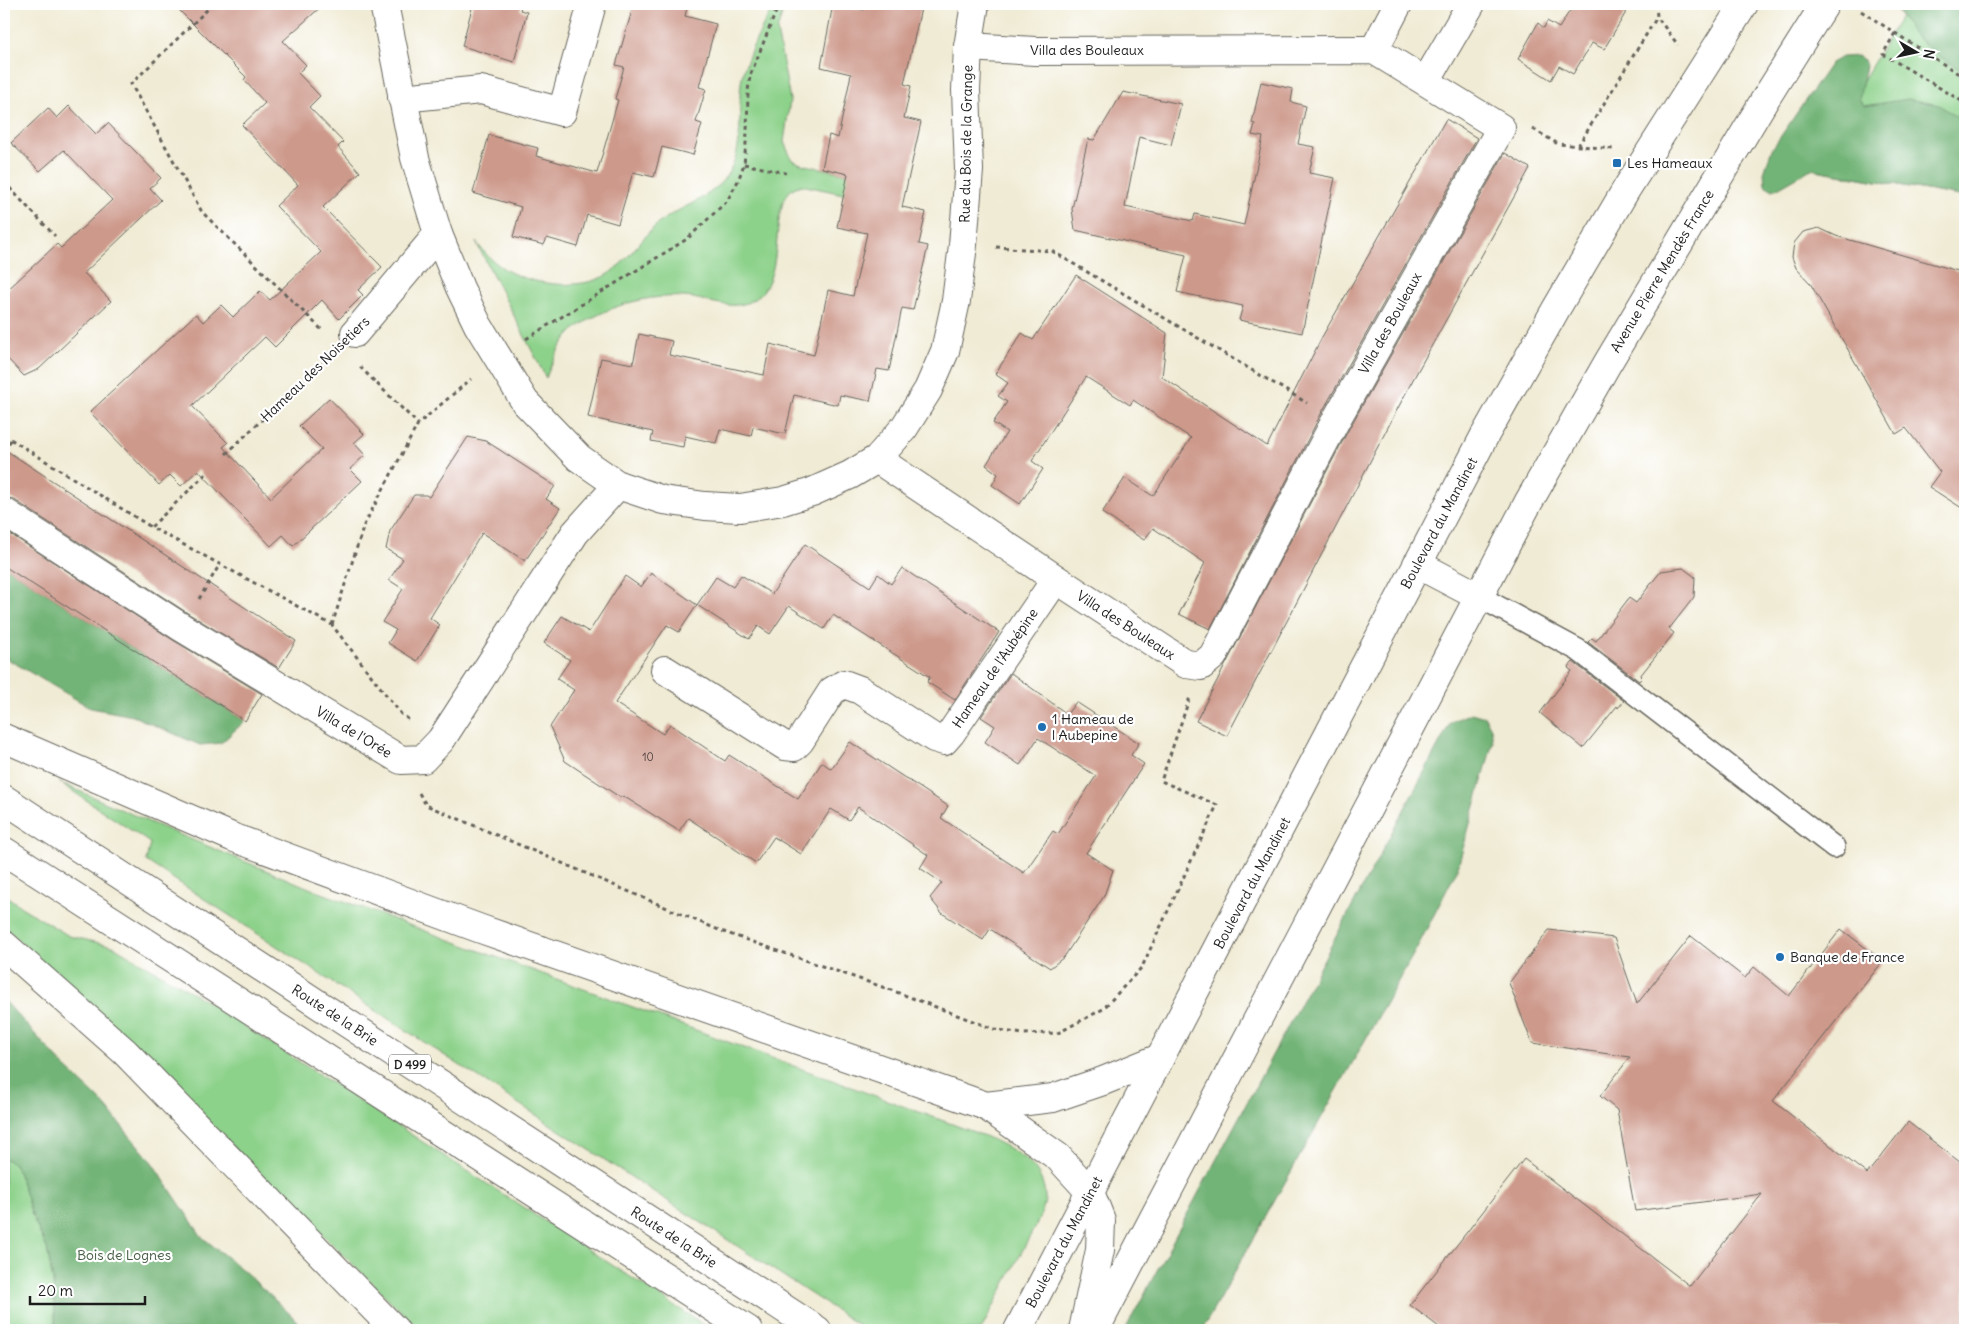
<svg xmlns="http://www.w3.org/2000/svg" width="1969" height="1334" font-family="Delius,sans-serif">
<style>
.green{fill:#8dd28b;stroke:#547754}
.forest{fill:#72b477;stroke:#47684a}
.building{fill:#cd998b}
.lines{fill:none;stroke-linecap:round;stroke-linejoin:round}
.service-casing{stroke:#66645c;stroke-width:24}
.minor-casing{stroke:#66645c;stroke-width:30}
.tertiary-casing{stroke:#66645c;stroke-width:30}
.trunk-casing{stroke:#66645c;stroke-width:30}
.path{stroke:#66645c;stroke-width:3;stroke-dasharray:4 4;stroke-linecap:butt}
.service{stroke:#fff;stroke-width:21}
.minor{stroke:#fff;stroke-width:28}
.tertiary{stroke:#fff;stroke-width:28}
.trunk{stroke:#fff;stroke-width:28}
.poi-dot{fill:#1f6fb2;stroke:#fff;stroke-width:2}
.labels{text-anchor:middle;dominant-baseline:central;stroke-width:4.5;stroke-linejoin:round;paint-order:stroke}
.number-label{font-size:11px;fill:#483b38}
.shield{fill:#fff;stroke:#606060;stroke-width:1}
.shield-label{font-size:12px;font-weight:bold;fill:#1c1c1c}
.street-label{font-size:14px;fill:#1c1c1c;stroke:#fff}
.poi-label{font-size:14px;fill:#1c1c1c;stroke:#fff;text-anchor:start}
.park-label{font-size:14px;fill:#445c43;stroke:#fff}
</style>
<rect width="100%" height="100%" fill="#fff"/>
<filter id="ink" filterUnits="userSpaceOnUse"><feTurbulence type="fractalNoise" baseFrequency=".02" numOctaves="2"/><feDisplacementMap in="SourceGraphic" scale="10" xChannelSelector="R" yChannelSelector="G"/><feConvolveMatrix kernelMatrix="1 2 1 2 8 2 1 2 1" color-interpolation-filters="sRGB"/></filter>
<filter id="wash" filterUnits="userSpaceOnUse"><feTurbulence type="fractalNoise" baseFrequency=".0096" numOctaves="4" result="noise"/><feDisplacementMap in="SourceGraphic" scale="20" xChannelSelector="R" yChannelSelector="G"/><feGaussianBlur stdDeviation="1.12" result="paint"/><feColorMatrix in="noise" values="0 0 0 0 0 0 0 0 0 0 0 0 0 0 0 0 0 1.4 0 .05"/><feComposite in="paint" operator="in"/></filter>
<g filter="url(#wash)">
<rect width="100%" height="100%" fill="#f0ebd4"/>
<g class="green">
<path d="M 774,4 L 785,4 L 777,31 L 790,100 L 784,142 L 792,160 L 801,164 L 895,184 L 891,204 L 801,185 C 761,194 794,283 749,302 C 732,310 710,301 693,298 C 656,293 619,302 587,321 C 581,325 574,329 569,335 C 558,348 552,362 546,378 L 476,242 C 483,251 490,259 500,266 C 526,285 580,292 608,274 C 629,261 640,238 659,223 C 684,203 712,201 730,170 C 746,142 736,107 742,77 C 748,52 763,27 774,4 Z"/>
<path d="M 1908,4 L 1965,4 L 1965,197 L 1811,169 Z"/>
<path d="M 59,782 L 154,824 L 319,892 L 982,1135 C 1009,1147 1045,1163 1045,1198 C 1045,1204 1042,1211 1040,1217 L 981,1330 L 866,1330 L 146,861 L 150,843 Z"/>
<path d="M 4,894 L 21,907 L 69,936 L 113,946 L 195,994 L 712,1330 L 420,1330 L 75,992 L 4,927 Z"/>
<path d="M 4,1158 L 16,1165 L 33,1218 L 47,1248 L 53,1281 L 56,1330 L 4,1330 Z"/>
</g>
<g class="forest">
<path d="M 1893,4 L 1965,4 L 1965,73 L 1935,53 L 1913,34 Z"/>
<path d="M 1857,56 L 1864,60 L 1866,66 L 1859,99 L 1864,106 L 1908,99 L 1939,105 L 1965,122 L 1965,197 L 1811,169 L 1776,189 L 1773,190 L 1765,185 L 1764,172 L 1772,149 L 1831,63 L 1842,57 Z"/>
<path d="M 4,566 L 245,721 L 221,743 L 200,745 L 133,716 L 91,708 L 4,657 Z"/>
<path d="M 1471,713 L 1485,717 L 1491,728 L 1493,742 L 1457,870 L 1418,946 L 1202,1330 L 1125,1330 L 1451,722 Z"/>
<path d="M 4,1000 L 63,1065 L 100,1100 L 151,1161 L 202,1237 L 245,1272 L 292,1316 L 305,1330 L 154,1330 L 140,1328 L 136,1330 L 56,1330 L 53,1281 L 47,1248 L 33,1218 L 16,1165 L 4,1158 Z"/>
</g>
<g id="blocks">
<g class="building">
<path d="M 173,4 L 324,4 L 283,41 L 306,65 L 298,73 L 320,96 L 309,107 L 343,142 L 338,147 L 360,172 L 323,207 L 382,267 L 358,290 L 363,295 L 339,319 L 322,300 L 275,347 L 265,337 L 192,406 L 228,443 L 223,447 L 271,498 L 322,449 L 299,426 L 329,398 L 364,434 L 354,443 L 365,455 L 350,469 L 362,481 L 293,546 L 283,535 L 271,546 L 198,470 L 181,486 L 170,475 L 159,485 L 90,412 L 196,314 L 203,322 L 221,305 L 233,317 L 260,291 L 270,300 L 321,252 L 276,206 L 298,185 L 242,125 L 265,103 L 244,80 L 246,77 Z"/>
<path d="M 473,4 L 522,4 L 520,10 L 527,12 L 514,62 L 462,46 Z"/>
<path d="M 634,4 L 688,4 L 685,16 L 716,24 L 699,87 L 706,89 L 696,122 L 702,124 L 693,155 L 662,147 L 654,177 L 633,172 L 618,224 L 587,215 L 578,247 L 547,238 L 544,245 L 513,237 L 521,207 L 473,193 L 489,135 L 538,148 L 536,156 L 597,173 L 618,100 L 615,99 L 624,67 L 616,65 Z"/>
<path d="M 833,4 L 864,10 L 866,4 L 922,4 L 904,84 L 911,86 L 904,118 L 921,122 L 902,207 L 926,212 L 919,244 L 928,246 L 913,310 L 902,308 L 889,371 L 877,369 L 870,401 L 840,395 L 838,405 L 794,395 L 785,434 L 753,427 L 751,436 L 720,429 L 716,443 L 685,436 L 683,447 L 651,441 L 653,432 L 588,417 L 601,358 L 633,364 L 639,334 L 672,341 L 669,355 L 764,375 L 770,344 L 814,355 L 828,290 L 853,296 L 867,233 L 837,227 L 848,174 L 822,168 L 829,135 L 838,138 L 851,74 L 821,67 Z"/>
<path d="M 1574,4 L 1631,4 L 1604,49 L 1592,43 L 1573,74 L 1559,66 L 1551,80 L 1518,59 L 1538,23 L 1544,28 L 1547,21 L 1559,28 Z"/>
<path d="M 1261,82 L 1293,89 L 1291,102 L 1306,106 L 1298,144 L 1315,147 L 1309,173 L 1335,178 L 1302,333 L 1239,320 L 1243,306 L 1177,292 L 1186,255 L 1075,230 L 1072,209 L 1088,139 L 1094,140 L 1123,92 L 1181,104 L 1171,145 L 1139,137 L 1125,207 L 1193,221 L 1195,214 L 1244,225 L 1263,137 L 1252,135 L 1255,124 L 1252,123 Z"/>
<path d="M 69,106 L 96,134 L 108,123 L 161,178 L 150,188 L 161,200 L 84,273 L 111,301 L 39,369 L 24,376 L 4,355 L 4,293 L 57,244 L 61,248 L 112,200 L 64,150 L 40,171 L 11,143 L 48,108 L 57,118 Z"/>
<path d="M 1446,119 L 1477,138 L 1322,412 L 1210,629 L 1179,614 L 1205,563 L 1153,528 L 1144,540 L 1102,513 L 1125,478 L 1153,496 L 1191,438 L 1133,400 L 1130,405 L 1086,377 L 1032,461 L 1043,469 L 1020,504 L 992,485 L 998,474 L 986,465 L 1007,432 L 993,423 L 1007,402 L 998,396 L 1008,383 L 995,374 L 1022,333 L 1033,340 L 1076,275 L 1167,333 L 1162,377 L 1267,446 L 1322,337 Z"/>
<path d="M 1505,153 L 1530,168 L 1410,385 L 1227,736 L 1196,721 L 1350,427 Z"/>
<path d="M 1819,228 L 1836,236 L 1965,273 L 1965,510 L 1929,487 L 1940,472 L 1906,428 L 1896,434 L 1810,283 L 1796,268 L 1792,257 L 1794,243 L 1803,232 Z"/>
<path d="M 468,437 L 486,441 L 555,486 L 546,499 L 560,508 L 525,561 L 482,533 L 430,618 L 440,625 L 417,661 L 388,643 L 396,630 L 382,622 L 403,589 L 389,580 L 403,559 L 386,549 L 390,531 L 414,495 L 426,495 L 429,497 Z"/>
<path d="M 4,449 L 296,641 L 279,668 L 189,614 L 13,499 L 4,497 Z"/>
<path d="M 4,530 L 173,640 L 262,694 L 245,721 L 4,566 Z"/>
<path d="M 805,544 L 870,587 L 878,574 L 891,584 L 902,568 L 999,632 L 955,700 L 927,682 L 930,677 L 833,615 L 824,629 L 789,606 L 770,634 L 758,626 L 749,639 L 697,605 L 716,577 L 733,587 L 741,575 L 772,594 Z"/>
<path d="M 1683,568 L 1695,577 L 1694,597 L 1669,629 L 1674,633 L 1640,676 L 1642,678 L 1639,681 L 1588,642 L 1592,638 L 1596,641 L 1629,598 L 1636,603 L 1661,571 Z"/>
<path d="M 651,573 L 697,605 L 679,632 L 667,625 L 615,703 L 663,734 L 670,724 L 725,761 L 729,755 L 798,799 L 822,762 L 831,769 L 850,742 L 948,806 L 941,818 L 1024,873 L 1053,831 L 1058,834 L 1096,776 L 1038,738 L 1020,765 L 985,742 L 995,726 L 981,717 L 1011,673 L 1067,714 L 1076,702 L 1139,743 L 1131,755 L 1144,764 L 1086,853 L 1113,870 L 1104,896 L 1064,957 L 1050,968 L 990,929 L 983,940 L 942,913 L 930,898 L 942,883 L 920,868 L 928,855 L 858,807 L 849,820 L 831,809 L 801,854 L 774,837 L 756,863 L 688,818 L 679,831 L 623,796 L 621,798 L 565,761 L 550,727 L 574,690 L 557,679 L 570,660 L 544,643 L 562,616 L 589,632 L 625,576 L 641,587 Z"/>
<path d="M 1573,662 L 1624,701 L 1618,708 L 1617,706 L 1583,748 L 1540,713 L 1572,671 L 1568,668 Z"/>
<path d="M 1841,929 L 1883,961 L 1773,1101 L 1867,1174 L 1908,1122 L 1965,1166 L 1965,1330 L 1443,1330 L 1410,1305 L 1524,1159 L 1690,1286 L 1762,1194 L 1635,1211 L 1617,1110 L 1600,1096 L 1630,1057 L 1532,1043 L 1509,983 L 1549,930 L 1614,938 L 1637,1004 L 1691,936 L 1745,978 L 1754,967 L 1789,996 Z"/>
</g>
</g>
</g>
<g filter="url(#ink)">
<use href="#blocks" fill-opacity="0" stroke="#66645c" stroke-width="1"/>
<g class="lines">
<defs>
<path id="service" d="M 1478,596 L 1578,650 L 1834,847"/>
<g id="minor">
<path d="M 384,4 L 415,158 L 438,234 L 460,288 L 478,325 L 525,402 L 579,458 L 618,485 L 663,500 L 705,506 L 740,508 L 783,501 L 812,492 L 850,475 L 877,459 L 904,428 L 928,390 L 945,351 L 956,301 L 963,245 L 969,170 L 966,90 L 968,47 L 975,4"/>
<path d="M 1374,50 L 1398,4"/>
<path d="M 1426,81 L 1471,4"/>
<path d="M 402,98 L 481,90 L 562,112 L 592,4"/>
<path d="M 355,333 L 438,234"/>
<path d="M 877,459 L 1056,579 L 1186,664 L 1201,666 L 1213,656 L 1336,420 L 1501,128 L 1374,50 L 1035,51 L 968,47"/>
<path d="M 4,512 L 181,627 L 401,760 L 423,759 L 441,740 L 575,533 L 618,485"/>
<path d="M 1417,564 L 1478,596"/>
<path d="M 665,670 L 785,746 L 794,747 L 800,741 L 832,691 L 844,684 L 860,690 L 934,738 L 944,741 L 951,733 L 1056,579"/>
</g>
<g id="tertiary">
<path d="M 1018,1330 L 1485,435 L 1556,309 L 1627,188 L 1744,4"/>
<path d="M 1095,1330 L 1528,503 L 1607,364 L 1764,101 L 1825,4"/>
</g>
<g id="trunk">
<path d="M 4,738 L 232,837 L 481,929 L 986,1106 L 1053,1098 L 1103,1081 L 1160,1058"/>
<path d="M 4,799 L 817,1330"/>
<path d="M 4,851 L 748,1330"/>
<path d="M 4,945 L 125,1052 L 395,1330"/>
<path d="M 986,1106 L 1058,1157 L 1090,1192 L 1101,1220 L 1100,1250 L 1083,1330"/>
</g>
</defs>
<use href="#service" class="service-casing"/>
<use href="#minor" class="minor-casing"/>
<use href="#tertiary" class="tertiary-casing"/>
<use href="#trunk" class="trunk-casing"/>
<g class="path">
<path d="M 213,4 L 131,84 L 202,212 L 322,330"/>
<path d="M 1656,4 L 1657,17 L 1678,45"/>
<path d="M 1861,11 L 1965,78"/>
<path d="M 1895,33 L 1883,54 L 1965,103"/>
<path d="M 1533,129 L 1558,144 L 1613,149"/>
<path d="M 1578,146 L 1657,17"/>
<path d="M 744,164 L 786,173"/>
<path d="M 4,182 L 55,236"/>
<path d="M 996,247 L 1052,251 L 1307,403"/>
<path d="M 526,339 L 687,239 L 727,201 L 738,181 L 744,164 L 747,133 L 748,91 L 750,76 L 779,4"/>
<path d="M 360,367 L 418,424"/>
<path d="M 4,435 L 151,527"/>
<path d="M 4,450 L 11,440"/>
<path d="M 226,454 L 330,355"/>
<path d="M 206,474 L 151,527 L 332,625 L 401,714 L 411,721"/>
<path d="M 199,599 L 220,564"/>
<path d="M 332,625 L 364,525 L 418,424 L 471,379"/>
<path d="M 419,793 L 426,805 L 721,931 L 891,990 L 994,1029 L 1022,1034 L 1058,1033 L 1103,1009 L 1142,967 L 1217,805 L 1161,781 L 1190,697"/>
</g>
<use href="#service" class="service"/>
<use href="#minor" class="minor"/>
<use href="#tertiary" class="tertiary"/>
<use href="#trunk" class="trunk"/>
</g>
</g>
<g class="poi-dot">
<rect x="1612" y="158" width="10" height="10" rx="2.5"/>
<circle cx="1042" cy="727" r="5"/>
<circle cx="1780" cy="957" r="5"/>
</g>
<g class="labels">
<g class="number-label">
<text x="648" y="757">10</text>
</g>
<rect class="shield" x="389" y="1054.5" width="42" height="19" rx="4"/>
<g class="shield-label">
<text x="410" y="1064">D 499</text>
</g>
<g class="street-label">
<text x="1087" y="50">Villa des Bouleaux</text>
<text transform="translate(966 144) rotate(-89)">Rue du Bois de la Grange</text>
<text transform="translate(1662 271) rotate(-59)">Avenue Pierre Mendès France</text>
<text transform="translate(1390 323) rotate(-61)">Villa des Bouleaux</text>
<text transform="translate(315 369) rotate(-44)">Hameau des Noisetiers</text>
<text transform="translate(1439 523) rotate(-62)">Boulevard du Mandinet</text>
<text transform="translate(1126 625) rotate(33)">Villa des Bouleaux</text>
<text transform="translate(995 668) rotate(-56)">Hameau de l'Aubépine</text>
<text transform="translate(354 732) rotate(31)">Villa de l'Orée</text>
<text transform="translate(1252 883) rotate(-62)">Boulevard du Mandinet</text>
<text transform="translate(335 1015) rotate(33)">Route de la Brie</text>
<text transform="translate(674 1237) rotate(33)">Route de la Brie</text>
<text transform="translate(1064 1242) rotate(-62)">Boulevard du Mandinet</text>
</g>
<g class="poi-label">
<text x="1627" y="163">Les Hameaux</text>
<text x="1052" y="719">1 Hameau de<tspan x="1052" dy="16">l Aubepine</tspan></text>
<text x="1790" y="957">Banque de France</text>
</g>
<g class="park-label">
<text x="124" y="1255">Bois de Lognes</text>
</g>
</g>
<rect width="1969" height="1334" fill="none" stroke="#fff" stroke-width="20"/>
<g transform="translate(1916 52) rotate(99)" stroke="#ffffff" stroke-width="4" paint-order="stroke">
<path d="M0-4L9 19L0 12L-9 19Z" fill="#1c1c1c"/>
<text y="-8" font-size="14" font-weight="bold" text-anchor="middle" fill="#1c1c1c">N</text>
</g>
<path d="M30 1296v8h115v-8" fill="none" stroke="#1c1c1c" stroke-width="2.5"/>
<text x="38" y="1296" font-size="15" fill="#1c1c1c" stroke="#ffffff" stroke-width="4" paint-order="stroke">20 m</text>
</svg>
